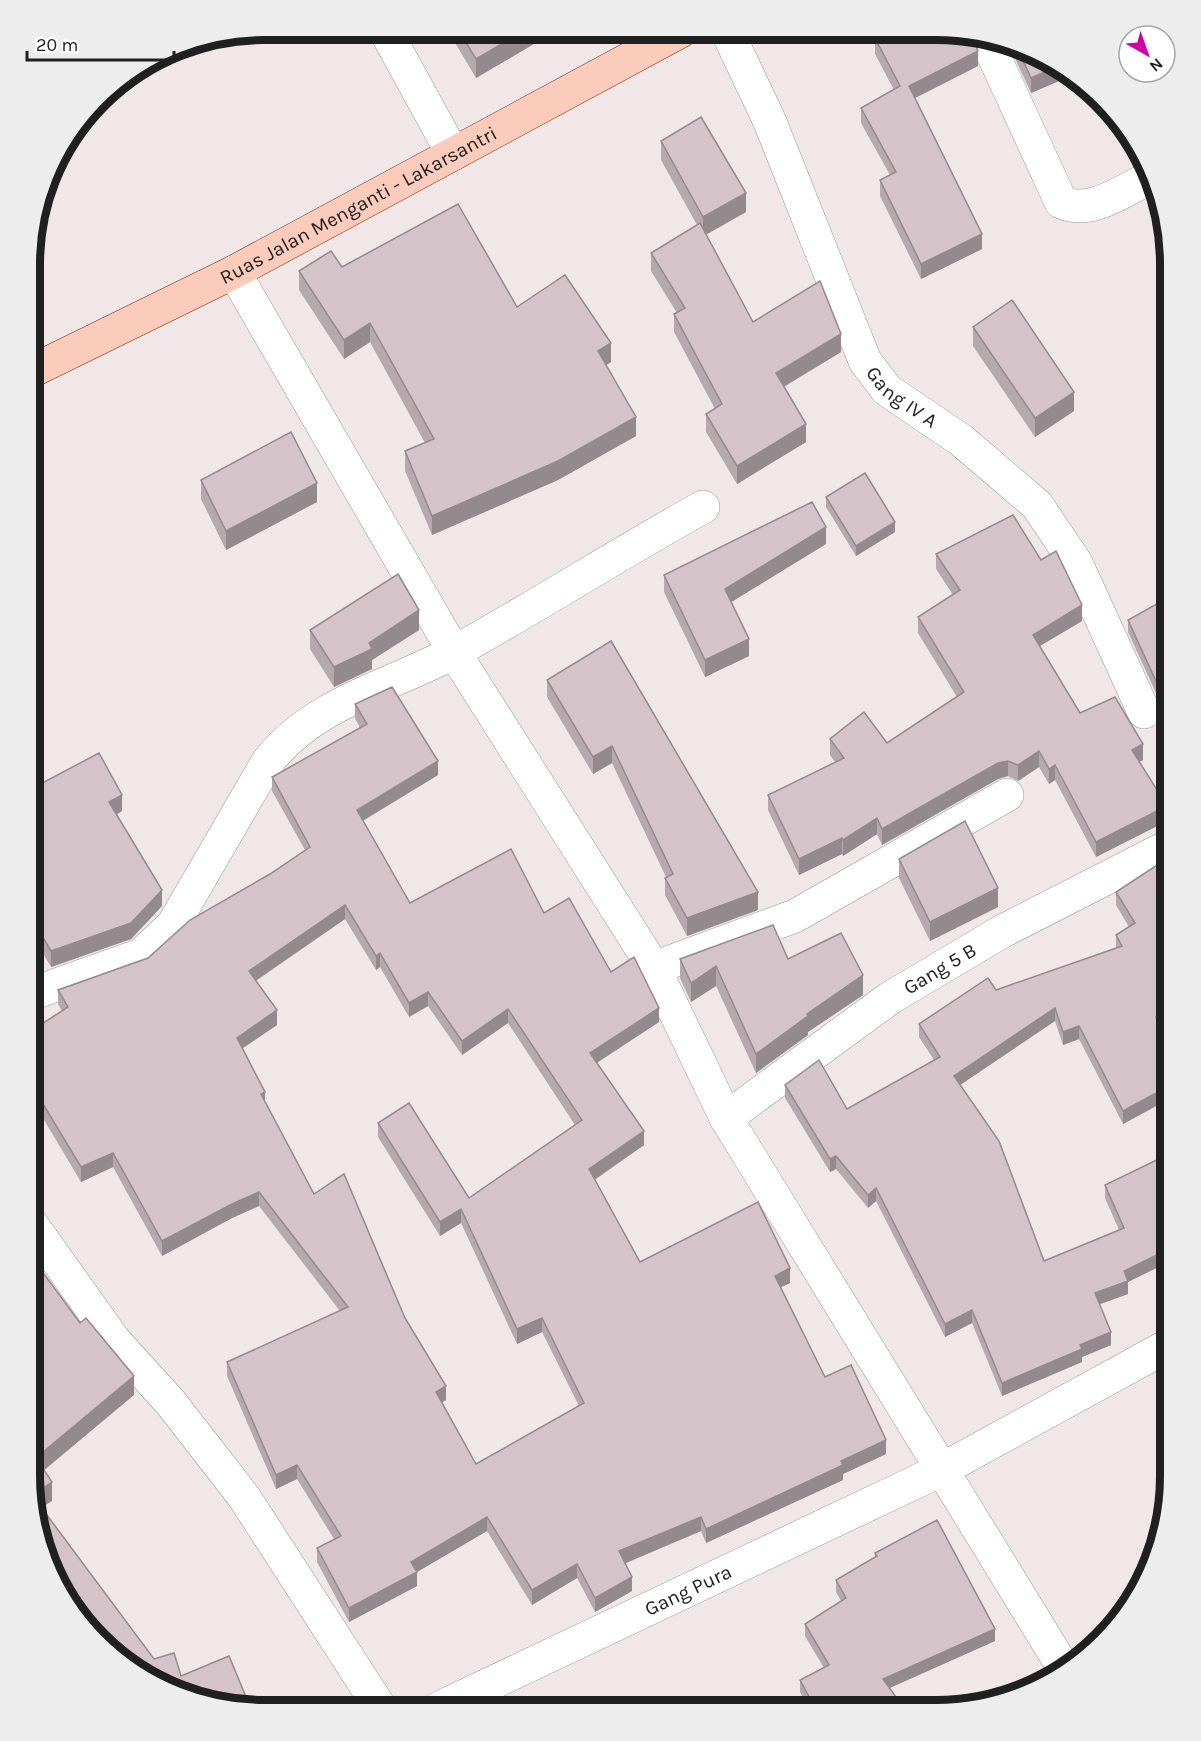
<svg xmlns="http://www.w3.org/2000/svg" width="1201" height="1741" font-family="Karla,sans-serif">
<style>
.lines{fill:none;stroke-linecap:round;stroke-linejoin:round}
.street-casing{stroke:#979797;stroke-width:34}
.secondary-casing{stroke:#7c2a03;stroke-width:34}
.street{stroke:#fff;stroke-width:33}
.secondary{stroke:#fbccbb;stroke-width:33}
.wall{fill:#b6a9ae;fill-rule:evenodd}
.shaded-wall{fill:#94898d}
.building{fill:#d4c4ca;stroke:#94898d;stroke-width:1.5;fill-rule:evenodd}
.labels{text-anchor:middle;dominant-baseline:central;stroke-width:5;stroke-linejoin:round;paint-order:stroke}
.street-label{font-size:20px;fill:#202020;stroke:#fff}
.rim{fill:none;stroke:#202020;stroke-width:8}
</style>
<rect width="100%" height="100%" fill="#f1e7e8"/>
<g class="lines">
<defs>
<g id="street">
<path d="M 385,30 L 453,154"/>
<path id="s1" d="M 727,31 L 770,122 L 865,361 L 887,390 L 961,440 L 1037,505 L 1076,563 L 1144,712"/>
<path d="M 985,37 L 1061,202 C 1090,216 1124,190 1151,177"/>
<path d="M 234,272 L 454,652 L 654,968 L 726,1118 L 1065,1670"/>
<path d="M 654,968 L 795,916 L 1007,795"/>
<path d="M 31,994 L 141,955 L 173,925 L 267,763 C 313,702 392,686 456,651 C 539,605 620,553 703,507"/>
<path id="s2" d="M 726,1118 L 890,998 L 1001,932 L 1171,845"/>
<path d="M 30,1222 L 114,1340 L 171,1403 L 244,1497 L 381,1709"/>
<path id="s3" d="M 435,1710 L 941,1470 L 1171,1344"/>
</g>
<g id="secondary">
<path id="s4" d="M 32,371 L 234,272 L 681,31"/>
</g>
</defs>
<use href="#street" class="street-casing"/>
<use href="#secondary" class="secondary-casing"/>
<use href="#street" class="street"/>
<use href="#secondary" class="secondary"/>
</g>
<g class="wall">
<path d="M 448,31 L 544,31 L 544,38 L 476,78 Z"/>
<path d="M 875,38 L 978,66 L 915,98 L 982,249 L 921,279 L 880,196 L 880,180 L 890,175 L 861,123 L 861,108 L 894,90 L 875,54 Z"/>
<path d="M 1008,43 L 1026,48 L 1073,75 L 1031,93 Z"/>
<path d="M 661,141 L 746,212 L 706,235 L 753,322 L 841,352 L 784,387 L 806,442 L 737,484 L 706,432 L 706,414 L 715,409 L 674,332 L 674,314 L 677,313 L 651,271 L 651,253 L 697,225 L 661,160 Z"/>
<path d="M 342,267 L 517,307 L 611,362 L 606,365 L 636,436 L 558,480 L 432,535 L 405,471 L 405,451 L 425,443 L 370,342 L 344,359 L 299,290 L 299,271 Z"/>
<path d="M 973,327 L 1074,411 L 1035,437 L 973,346 Z"/>
<path d="M 201,480 L 317,502 L 226,550 L 201,499 Z"/>
<path d="M 826,497 L 895,532 L 856,556 L 826,507 Z"/>
<path d="M 826,544 L 731,602 L 749,656 L 705,677 L 664,592 L 664,575 Z"/>
<path d="M 936,554 L 1082,621 L 1040,646 L 1080,713 L 1143,760 L 1139,762 L 1167,821 L 1096,857 L 1055,780 L 1049,784 L 1039,767 L 1018,781 L 1008,776 L 998,779 L 882,845 L 877,834 L 843,856 L 842,854 L 799,875 L 768,810 L 768,795 L 835,762 L 830,755 L 830,739 L 887,743 L 957,697 L 918,633 L 918,617 L 953,595 L 936,569 Z"/>
<path d="M 1171,596 L 1171,710 L 1163,714 L 1161,704 L 1128,632 L 1128,620 Z"/>
<path d="M 310,630 L 419,630 L 372,660 L 372,669 L 334,687 L 310,649 Z"/>
<path d="M 611,641 L 758,910 L 687,936 L 665,895 L 665,878 L 666,877 L 612,763 L 593,774 L 547,697 L 547,680 Z"/>
<path d="M 355,704 L 438,775 L 363,821 L 410,903 L 544,913 L 611,972 L 659,1022 L 597,1063 L 644,1145 L 595,1180 L 640,1262 L 790,1283 L 781,1287 L 825,1377 L 886,1454 L 843,1474 L 843,1480 L 706,1543 L 701,1531 L 625,1563 L 632,1591 L 595,1612 L 577,1578 L 532,1605 L 487,1531 L 417,1572 L 417,1586 L 349,1622 L 317,1562 L 317,1548 L 334,1539 L 297,1479 L 276,1489 L 227,1376 L 227,1362 L 340,1311 L 259,1206 L 232,1218 L 162,1256 L 113,1167 L 81,1182 L 31,1098 L 31,1031 L 62,1011 L 58,1004 L 58,990 L 148,958 L 305,850 L 272,791 L 272,777 L 360,728 L 355,718 ZM 345,919 L 376,970 L 380,967 L 409,1017 L 428,1006 L 462,1055 L 508,1023 L 575,1125 L 469,1198 L 378,1123 L 378,1137 L 440,1236 L 461,1223 L 517,1344 L 542,1332 L 579,1406 L 476,1464 L 442,1402 L 446,1400 L 405,1318 L 314,1194 L 265,1102 L 243,1048 L 277,1025 L 256,981 Z"/>
<path d="M 31,789 L 122,811 L 116,814 L 162,906 L 131,939 L 51,967 L 31,933 L 31,855 L 34,854 L 31,849 Z"/>
<path d="M 1171,856 L 1171,1022 L 1161,1028 L 1171,1045 L 1171,1098 L 1123,1124 L 1079,1039 L 1063,1045 L 1055,1021 L 960,1085 L 1044,1261 L 1119,1230 L 1105,1198 L 1105,1185 L 1171,1153 L 1128,1282 L 1128,1294 L 1100,1304 L 1111,1345 L 1082,1357 L 1082,1362 L 1002,1396 L 972,1323 L 945,1337 L 876,1201 L 868,1208 L 836,1169 L 830,1172 L 785,1098 L 785,1085 L 847,1109 L 934,1060 L 919,1037 L 919,1024 L 996,990 L 1116,948 L 1116,935 L 1129,927 L 1116,905 L 1116,892 Z"/>
<path d="M 899,859 L 998,907 L 930,941 L 899,878 Z"/>
<path d="M 680,959 L 788,959 L 863,995 L 808,1032 L 808,1035 L 756,1073 L 716,986 L 691,1002 L 680,978 Z"/>
<path d="M 875,1553 L 995,1641 L 889,1688 L 906,1711 L 811,1711 L 800,1692 L 800,1680 L 824,1668 L 805,1636 L 805,1624 L 841,1601 L 836,1592 L 836,1580 L 875,1557 Z"/>
</g>
<g class="shaded-wall">
<path d="M 524,31 L 544,31 L 544,38 L 476,78 L 476,59 Z"/>
<path d="M 978,51 L 978,66 L 909,101 L 909,86 Z"/>
<path d="M 1058,66 L 1073,75 L 1031,93 L 1031,78 Z"/>
<path d="M 746,193 L 746,212 L 703,236 L 703,217 Z"/>
<path d="M 982,234 L 982,249 L 921,279 L 921,264 Z"/>
<path d="M 370,323 L 370,342 L 344,359 L 344,340 Z"/>
<path d="M 841,334 L 841,352 L 776,391 L 776,373 Z"/>
<path d="M 611,343 L 611,362 L 598,370 L 598,351 Z"/>
<path d="M 1074,392 L 1074,411 L 1035,437 L 1035,418 Z"/>
<path d="M 636,417 L 636,436 L 558,480 L 432,535 L 432,516 Z"/>
<path d="M 806,424 L 806,442 L 737,484 L 737,466 Z"/>
<path d="M 317,483 L 317,502 L 226,550 L 226,531 Z"/>
<path d="M 895,522 L 895,532 L 856,556 L 856,546 Z"/>
<path d="M 826,527 L 826,544 L 725,606 L 725,589 Z"/>
<path d="M 1082,605 L 1082,621 L 1033,650 L 1033,635 Z"/>
<path d="M 419,610 L 419,630 L 372,660 L 372,669 L 334,687 L 334,667 L 369,643 Z"/>
<path d="M 749,639 L 749,656 L 705,677 L 705,660 Z"/>
<path d="M 1171,698 L 1171,710 L 1163,714 L 1163,702 Z"/>
<path d="M 1143,744 L 1143,760 L 1132,766 L 1132,750 Z"/>
<path d="M 612,746 L 612,763 L 593,774 L 593,757 Z"/>
<path d="M 1039,751 L 1039,767 L 1018,781 L 1018,765 Z"/>
<path d="M 438,761 L 438,775 L 357,824 L 357,810 Z"/>
<path d="M 1008,761 L 1008,776 L 998,779 L 882,845 L 882,829 L 998,763 Z"/>
<path d="M 1055,765 L 1055,780 L 1049,784 L 1049,769 Z"/>
<path d="M 122,795 L 122,811 L 109,819 L 109,802 Z"/>
<path d="M 1167,806 L 1167,821 L 1096,857 L 1096,842 Z"/>
<path d="M 877,818 L 877,834 L 843,856 L 843,840 Z"/>
<path d="M 842,838 L 842,854 L 799,875 L 799,859 Z"/>
<path d="M 998,888 L 998,907 L 930,941 L 930,922 Z"/>
<path d="M 162,890 L 162,906 L 131,939 L 51,967 L 51,951 Z"/>
<path d="M 758,892 L 758,910 L 687,936 L 687,918 Z"/>
<path d="M 345,905 L 345,919 L 249,985 L 249,971 Z"/>
<path d="M 380,953 L 380,967 L 376,970 L 376,956 Z"/>
<path d="M 716,966 L 716,986 L 691,1002 L 691,983 Z"/>
<path d="M 863,975 L 863,995 L 808,1032 L 808,1035 L 756,1073 L 756,1054 L 807,1014 Z"/>
<path d="M 428,992 L 428,1006 L 409,1017 L 409,1003 Z"/>
<path d="M 659,1008 L 659,1022 L 590,1067 L 590,1053 Z"/>
<path d="M 1055,1008 L 1055,1021 L 954,1089 L 954,1076 Z"/>
<path d="M 508,1009 L 508,1023 L 462,1055 L 462,1041 Z"/>
<path d="M 1171,1009 L 1171,1022 L 1156,1030 L 1156,1017 Z"/>
<path d="M 277,1010 L 277,1025 L 237,1052 L 237,1038 Z"/>
<path d="M 1079,1026 L 1079,1039 L 1063,1045 L 1063,1032 Z"/>
<path d="M 1171,1085 L 1171,1098 L 1123,1124 L 1123,1111 Z"/>
<path d="M 265,1092 L 265,1106 L 261,1094 Z"/>
<path d="M 644,1131 L 644,1145 L 589,1183 L 589,1169 Z"/>
<path d="M 113,1153 L 113,1167 L 81,1182 L 81,1167 Z"/>
<path d="M 836,1156 L 836,1169 L 830,1172 L 830,1159 Z"/>
<path d="M 876,1188 L 876,1201 L 868,1208 L 868,1195 Z"/>
<path d="M 259,1192 L 259,1206 L 232,1218 L 162,1256 L 162,1241 L 232,1204 Z"/>
<path d="M 461,1209 L 461,1223 L 440,1236 L 440,1222 Z"/>
<path d="M 1171,1248 L 1171,1261 L 1128,1282 L 1128,1294 L 1095,1306 L 1095,1293 L 1124,1271 Z"/>
<path d="M 790,1268 L 790,1283 L 775,1290 L 775,1276 Z"/>
<path d="M 972,1310 L 972,1323 L 945,1337 L 945,1324 Z"/>
<path d="M 542,1318 L 542,1332 L 517,1344 L 517,1329 Z"/>
<path d="M 1111,1332 L 1111,1345 L 1082,1357 L 1082,1362 L 1002,1396 L 1002,1383 L 1080,1345 Z"/>
<path d="M 134,1376 L 134,1395 L 36,1477 L 36,1458 Z"/>
<path d="M 446,1386 L 446,1400 L 436,1406 L 436,1392 Z"/>
<path d="M 886,1440 L 886,1454 L 843,1474 L 843,1480 L 706,1543 L 706,1529 L 841,1461 Z"/>
<path d="M 297,1465 L 297,1479 L 276,1489 L 276,1475 Z"/>
<path d="M 52,1482 L 52,1501 L 38,1510 L 34,1494 Z"/>
<path d="M 487,1517 L 487,1531 L 417,1572 L 417,1586 L 349,1622 L 349,1608 L 411,1562 Z"/>
<path d="M 701,1517 L 701,1531 L 619,1566 L 619,1551 Z"/>
<path d="M 577,1564 L 577,1578 L 532,1605 L 532,1590 Z"/>
<path d="M 632,1577 L 632,1591 L 595,1612 L 595,1598 Z"/>
<path d="M 995,1629 L 995,1641 L 883,1691 L 883,1679 Z"/>
</g>
<g class="building">
<path d="M 459,31 L 524,31 L 476,59 Z"/>
<path d="M 888,32 L 967,32 L 971,33 L 978,51 L 909,86 L 982,234 L 921,264 L 880,180 L 896,172 L 861,108 L 900,86 L 875,38 Z"/>
<path d="M 1016,45 L 1026,48 L 1058,66 L 1031,78 Z"/>
<path d="M 701,117 L 746,193 L 703,217 L 661,141 Z"/>
<path d="M 458,204 L 517,307 L 565,275 L 611,343 L 598,351 L 636,417 L 558,461 L 432,516 L 405,451 L 434,439 L 370,323 L 344,340 L 299,271 L 331,251 L 342,267 Z"/>
<path d="M 700,223 L 753,322 L 820,281 L 841,334 L 776,373 L 806,424 L 737,466 L 706,414 L 722,404 L 674,314 L 685,308 L 651,253 Z"/>
<path d="M 1012,300 L 1074,392 L 1035,418 L 973,327 Z"/>
<path d="M 291,432 L 317,483 L 226,531 L 201,480 Z"/>
<path d="M 865,473 L 895,522 L 856,546 L 826,497 Z"/>
<path d="M 812,502 L 826,527 L 725,589 L 749,639 L 705,660 L 664,575 Z"/>
<path d="M 1013,515 L 1041,560 L 1056,551 L 1082,605 L 1033,635 L 1080,713 L 1115,697 L 1143,744 L 1132,750 L 1167,806 L 1096,842 L 1055,765 L 1049,769 L 1039,751 L 1018,765 L 1008,761 L 998,763 L 882,829 L 877,818 L 843,840 L 842,838 L 799,859 L 768,795 L 844,758 L 830,739 L 864,712 L 887,743 L 964,692 L 918,617 L 960,590 L 936,554 Z"/>
<path d="M 398,574 L 419,610 L 369,643 L 372,649 L 334,667 L 310,630 Z"/>
<path d="M 1171,596 L 1171,698 L 1163,702 L 1161,692 L 1128,620 Z"/>
<path d="M 611,641 L 758,892 L 687,918 L 665,878 L 673,874 L 612,746 L 593,757 L 547,680 Z"/>
<path d="M 392,687 L 438,761 L 357,810 L 410,903 L 511,849 L 544,913 L 569,898 L 611,972 L 634,957 L 659,1008 L 590,1053 L 644,1131 L 589,1169 L 640,1262 L 758,1202 L 790,1268 L 775,1276 L 825,1377 L 851,1365 L 886,1440 L 841,1461 L 843,1465 L 706,1529 L 701,1517 L 619,1551 L 632,1577 L 595,1598 L 577,1564 L 532,1590 L 487,1517 L 411,1562 L 417,1572 L 349,1608 L 317,1548 L 341,1536 L 297,1465 L 276,1475 L 227,1362 L 348,1307 L 259,1192 L 232,1204 L 162,1241 L 113,1153 L 81,1167 L 31,1084 L 31,1031 L 68,1007 L 58,990 L 148,958 L 190,920 L 270,874 L 310,847 L 272,777 L 367,724 L 355,704 ZM 345,905 L 376,956 L 380,953 L 409,1003 L 428,992 L 462,1041 L 508,1009 L 582,1120 L 469,1198 L 409,1103 L 378,1123 L 440,1222 L 461,1209 L 517,1329 L 542,1318 L 584,1403 L 476,1464 L 436,1392 L 446,1386 L 405,1318 L 344,1174 L 314,1194 L 261,1094 L 265,1092 L 237,1038 L 277,1010 L 249,971 Z"/>
<path d="M 99,753 L 122,795 L 109,802 L 162,890 L 131,923 L 51,951 L 31,917 L 31,855 L 40,850 L 31,833 L 31,789 Z"/>
<path d="M 965,821 L 998,888 L 930,922 L 899,859 Z"/>
<path d="M 1171,856 L 1171,1009 L 1156,1017 L 1171,1045 L 1171,1085 L 1123,1111 L 1079,1026 L 1063,1032 L 1055,1008 L 954,1076 L 999,1141 L 1044,1261 L 1124,1228 L 1105,1185 L 1171,1153 L 1171,1248 L 1124,1271 L 1128,1281 L 1095,1293 L 1111,1332 L 1080,1345 L 1082,1349 L 1002,1383 L 972,1310 L 945,1324 L 876,1188 L 868,1195 L 836,1156 L 830,1159 L 785,1085 L 819,1060 L 847,1109 L 940,1057 L 919,1024 L 988,978 L 996,990 L 1122,946 L 1116,935 L 1135,923 L 1116,892 Z"/>
<path d="M 773,925 L 788,959 L 841,933 L 863,975 L 807,1014 L 808,1016 L 756,1054 L 716,966 L 691,983 L 680,959 Z"/>
<path d="M 30,1255 L 80,1323 L 86,1318 L 134,1376 L 36,1458 L 52,1482 L 34,1494 L 30,1476 Z"/>
<path d="M 35,1499 L 154,1659 L 174,1653 L 181,1676 L 229,1656 L 251,1709 L 234,1709 L 175,1693 L 122,1663 L 54,1580 Z"/>
<path d="M 937,1520 L 995,1629 L 883,1679 L 906,1711 L 817,1711 L 800,1680 L 829,1665 L 805,1624 L 846,1598 L 836,1580 L 877,1556 L 875,1553 Z"/>
</g>
<g class="labels">
<g class="street-label">
<text stroke="none"><textPath href="#s4" startOffset="366">Ruas Jalan Menganti - Lakarsantri</textPath></text>
<text stroke="none"><textPath href="#s1" startOffset="410">Gang IV A</textPath></text>
<text stroke="none"><textPath href="#s2" startOffset="261">Gang 5 B</textPath></text>
<text stroke="none"><textPath href="#s3" startOffset="280">Gang Pura</textPath></text>
</g>
</g>
<path d="M0 0H1201V1741H0ZM264 40H936A224 224 0 0 1 1160 264V1476A224 224 0 0 1 936 1700H264A224 224 0 0 1 40 1476V264A224 224 0 0 1 264 40Z" fill="#ededed" fill-rule="evenodd"/>
<path class="rim" d="M264 40H936A224 224 0 0 1 1160 264V1476A224 224 0 0 1 936 1700H264A224 224 0 0 1 40 1476V264A224 224 0 0 1 264 40Z"/>
<g transform="translate(1147 54) rotate(140)"><circle r="28" fill="#ffffff" stroke="#a6a6a6" stroke-width="1.5"/>
<path d="M0-4.5L10 22L0 15L-10 22Z" fill="#d100a4"/>
<text y="-9" font-size="16" font-weight="bold" text-anchor="middle" fill="#202020">N</text>
</g>
<path d="M27 51v9h147v-9" fill="none" stroke="#202020" stroke-width="3"/>
<text x="36" y="51" font-size="18" fill="#202020" stroke="#ffffff" stroke-width="4.5" paint-order="stroke">20 m</text>
</svg>
